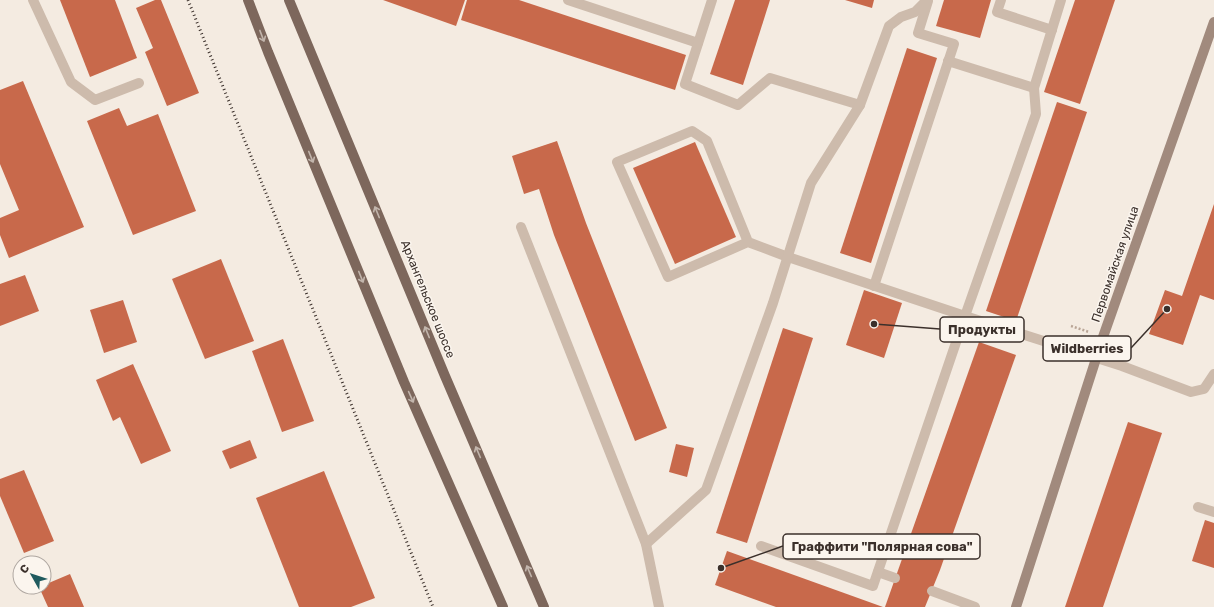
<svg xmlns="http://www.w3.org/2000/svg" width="1214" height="607" font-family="Rubik,sans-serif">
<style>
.building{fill:#c8694b}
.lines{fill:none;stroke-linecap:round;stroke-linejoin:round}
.path{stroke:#b9a596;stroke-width:2.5;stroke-dasharray:2 2;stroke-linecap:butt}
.lane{stroke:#cdbbac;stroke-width:10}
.secondary{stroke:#a18a7d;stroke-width:10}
.primary{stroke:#7d675c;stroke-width:10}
.rail{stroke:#3b302b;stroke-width:3;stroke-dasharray:1 3;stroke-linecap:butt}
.oneway{stroke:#c2b5ac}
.labels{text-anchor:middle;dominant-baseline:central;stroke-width:3;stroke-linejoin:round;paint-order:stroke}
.street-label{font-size:12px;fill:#3b302b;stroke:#fbf5ee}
.leader{fill:none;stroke:#3b302b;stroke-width:1.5}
.callout-dot{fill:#3b302b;stroke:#fbf5ee;stroke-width:1.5}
.callout{fill:#fbf5ee;stroke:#3b302b;stroke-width:1.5}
.callout-label{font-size:13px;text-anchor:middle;font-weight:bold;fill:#3b302b}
</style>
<rect width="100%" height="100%" fill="#f4ebe1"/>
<g class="building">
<path d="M 60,0 L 115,0 L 137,58 L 90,77 Z"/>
<path d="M 155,0 L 161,0 L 199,93 L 167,106 L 145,52 L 153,48 L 136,8 Z"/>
<path d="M 383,0 L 465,0 L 456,26 Z"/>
<path d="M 467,0 L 519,0 L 686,55 L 675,90 L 461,20 Z"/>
<path d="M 735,0 L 770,0 L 743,85 L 710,74 Z"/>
<path d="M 845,0 L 874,0 L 872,8 Z"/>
<path d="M 944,0 L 991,0 L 980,38 L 936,26 Z"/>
<path d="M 1075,0 L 1115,0 L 1080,104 L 1044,92 Z"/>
<path d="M 907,48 L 937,58 L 871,263 L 840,253 Z"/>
<path d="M 23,81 L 84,227 L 9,258 L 0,235 L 0,218 L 19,210 L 0,164 L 0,90 Z"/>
<path d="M 1057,102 L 1087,112 L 1016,321 L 986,311 Z"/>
<path d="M 119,108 L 127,126 L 158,114 L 196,211 L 133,235 L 87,121 Z"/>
<path d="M 557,141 L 586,223 L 667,428 L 635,441 L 554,235 L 539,189 L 524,194 L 512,156 Z"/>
<path d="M 695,142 L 736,237 L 675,264 L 633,168 Z"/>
<path d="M 1214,204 L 1214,300 L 1200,295 L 1183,345 L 1149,334 L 1165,290 L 1182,296 Z"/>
<path d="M 221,259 L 254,341 L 205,359 L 172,279 Z"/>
<path d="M 25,275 L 39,311 L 0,326 L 0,284 Z"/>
<path d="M 864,290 L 902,303 L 884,358 L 846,345 Z"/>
<path d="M 123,300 L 137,342 L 104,353 L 90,310 Z"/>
<path d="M 783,328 L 813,338 L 747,543 L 716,533 Z"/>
<path d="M 283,339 L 314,421 L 282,432 L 252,351 Z"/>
<path d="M 979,342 L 1016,355 L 940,570 L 925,607 L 885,607 Z"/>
<path d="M 133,364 L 171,451 L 141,464 L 120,417 L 113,421 L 96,380 Z"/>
<path d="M 1128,422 L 1162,433 L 1103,607 L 1065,607 Z"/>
<path d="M 250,440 L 257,458 L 230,469 L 222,451 Z"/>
<path d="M 676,444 L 694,448 L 687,477 L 669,472 Z"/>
<path d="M 24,470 L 54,541 L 24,553 L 0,496 L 0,479 Z"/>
<path d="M 324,471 L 375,598 L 351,607 L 299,607 L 256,498 Z"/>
<path d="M 1205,520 L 1214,523 L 1214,568 L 1192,561 Z"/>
<path d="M 727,551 L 858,598 L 883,607 L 776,607 L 715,585 Z"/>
<path d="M 70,574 L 84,607 L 48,607 L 39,587 L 44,587 L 44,585 Z"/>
</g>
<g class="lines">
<path class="path" d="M 1071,326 L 1089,332"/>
<g class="lane">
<path d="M 33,0 L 71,82 L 95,100 L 139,83"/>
<path d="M 568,0 L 698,43"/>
<path d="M 712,0 L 685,84 L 738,105 L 770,78 L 860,105"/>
<path d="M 1001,0 L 997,12 L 1052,30"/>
<path d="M 948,61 L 1034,88 L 1061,0"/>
<path d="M 521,227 L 646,544 L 659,607"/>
<path d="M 748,242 L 707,141 L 692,131 L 617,162 L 668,277 L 748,242 L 788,257 L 965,316 L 1122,366 L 1191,392 L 1204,389 L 1214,374"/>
<path d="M 874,286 L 954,44 L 918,33 L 928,1"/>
<path d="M 1198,507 L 1214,512"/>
<path d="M 646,544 L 706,490 L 773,303 L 811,183 L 860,105 L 889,26 L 901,17 L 915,12 L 927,0"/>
<path d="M 761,546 L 873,586 L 965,316 L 1036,114 L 1034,88"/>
<path d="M 878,572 L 895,578"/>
<path d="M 932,591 L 975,607"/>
</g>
<path class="secondary" d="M 1016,607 L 1103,337 L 1214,22"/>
<g class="primary">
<path d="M 248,0 L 268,52 L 404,382 L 503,607"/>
<path d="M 289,0 L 445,376 L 544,607"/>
</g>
<path class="rail" d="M 188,0 L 433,607"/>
</g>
<defs><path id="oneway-shaft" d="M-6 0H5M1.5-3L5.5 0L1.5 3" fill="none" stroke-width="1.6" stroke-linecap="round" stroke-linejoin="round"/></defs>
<g class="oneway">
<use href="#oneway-shaft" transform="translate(262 36) rotate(69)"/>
<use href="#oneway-shaft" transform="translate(311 157) rotate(68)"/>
<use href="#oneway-shaft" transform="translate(377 212) rotate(-112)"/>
<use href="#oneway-shaft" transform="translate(361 277) rotate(68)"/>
<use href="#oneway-shaft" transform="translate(427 332) rotate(-112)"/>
<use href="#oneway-shaft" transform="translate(411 397) rotate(66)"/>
<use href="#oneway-shaft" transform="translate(478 452) rotate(-113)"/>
<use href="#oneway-shaft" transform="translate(529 571) rotate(-113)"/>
</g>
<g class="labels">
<g class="street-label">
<text transform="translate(1115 264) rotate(-71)">Первомайская улица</text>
<text transform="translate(428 299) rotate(68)">Архангельское шоссе</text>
</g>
</g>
<path class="leader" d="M874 324L940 329M1167 309L1131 348M721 568L783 546"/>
<g class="callout-dot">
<circle cx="874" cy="324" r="4"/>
<circle cx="1167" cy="309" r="4"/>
<circle cx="721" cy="568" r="4"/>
</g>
<g class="callout">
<rect x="940" y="317" width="84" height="25" rx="4"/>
<rect x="1043" y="336" width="88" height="25" rx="4"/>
<rect x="783" y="534" width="197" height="25" rx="4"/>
</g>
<g class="callout-label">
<text x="982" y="334">Продукты</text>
<text x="1087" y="353">Wildberries</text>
<text x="882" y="551">Граффити "Полярная сова"</text>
</g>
<g transform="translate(32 575) rotate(309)"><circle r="19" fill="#fbf5ee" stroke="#aea6a0"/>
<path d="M0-3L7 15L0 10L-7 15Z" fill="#1f5a5e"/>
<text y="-6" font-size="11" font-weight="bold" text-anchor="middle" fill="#3b302b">С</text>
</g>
</svg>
